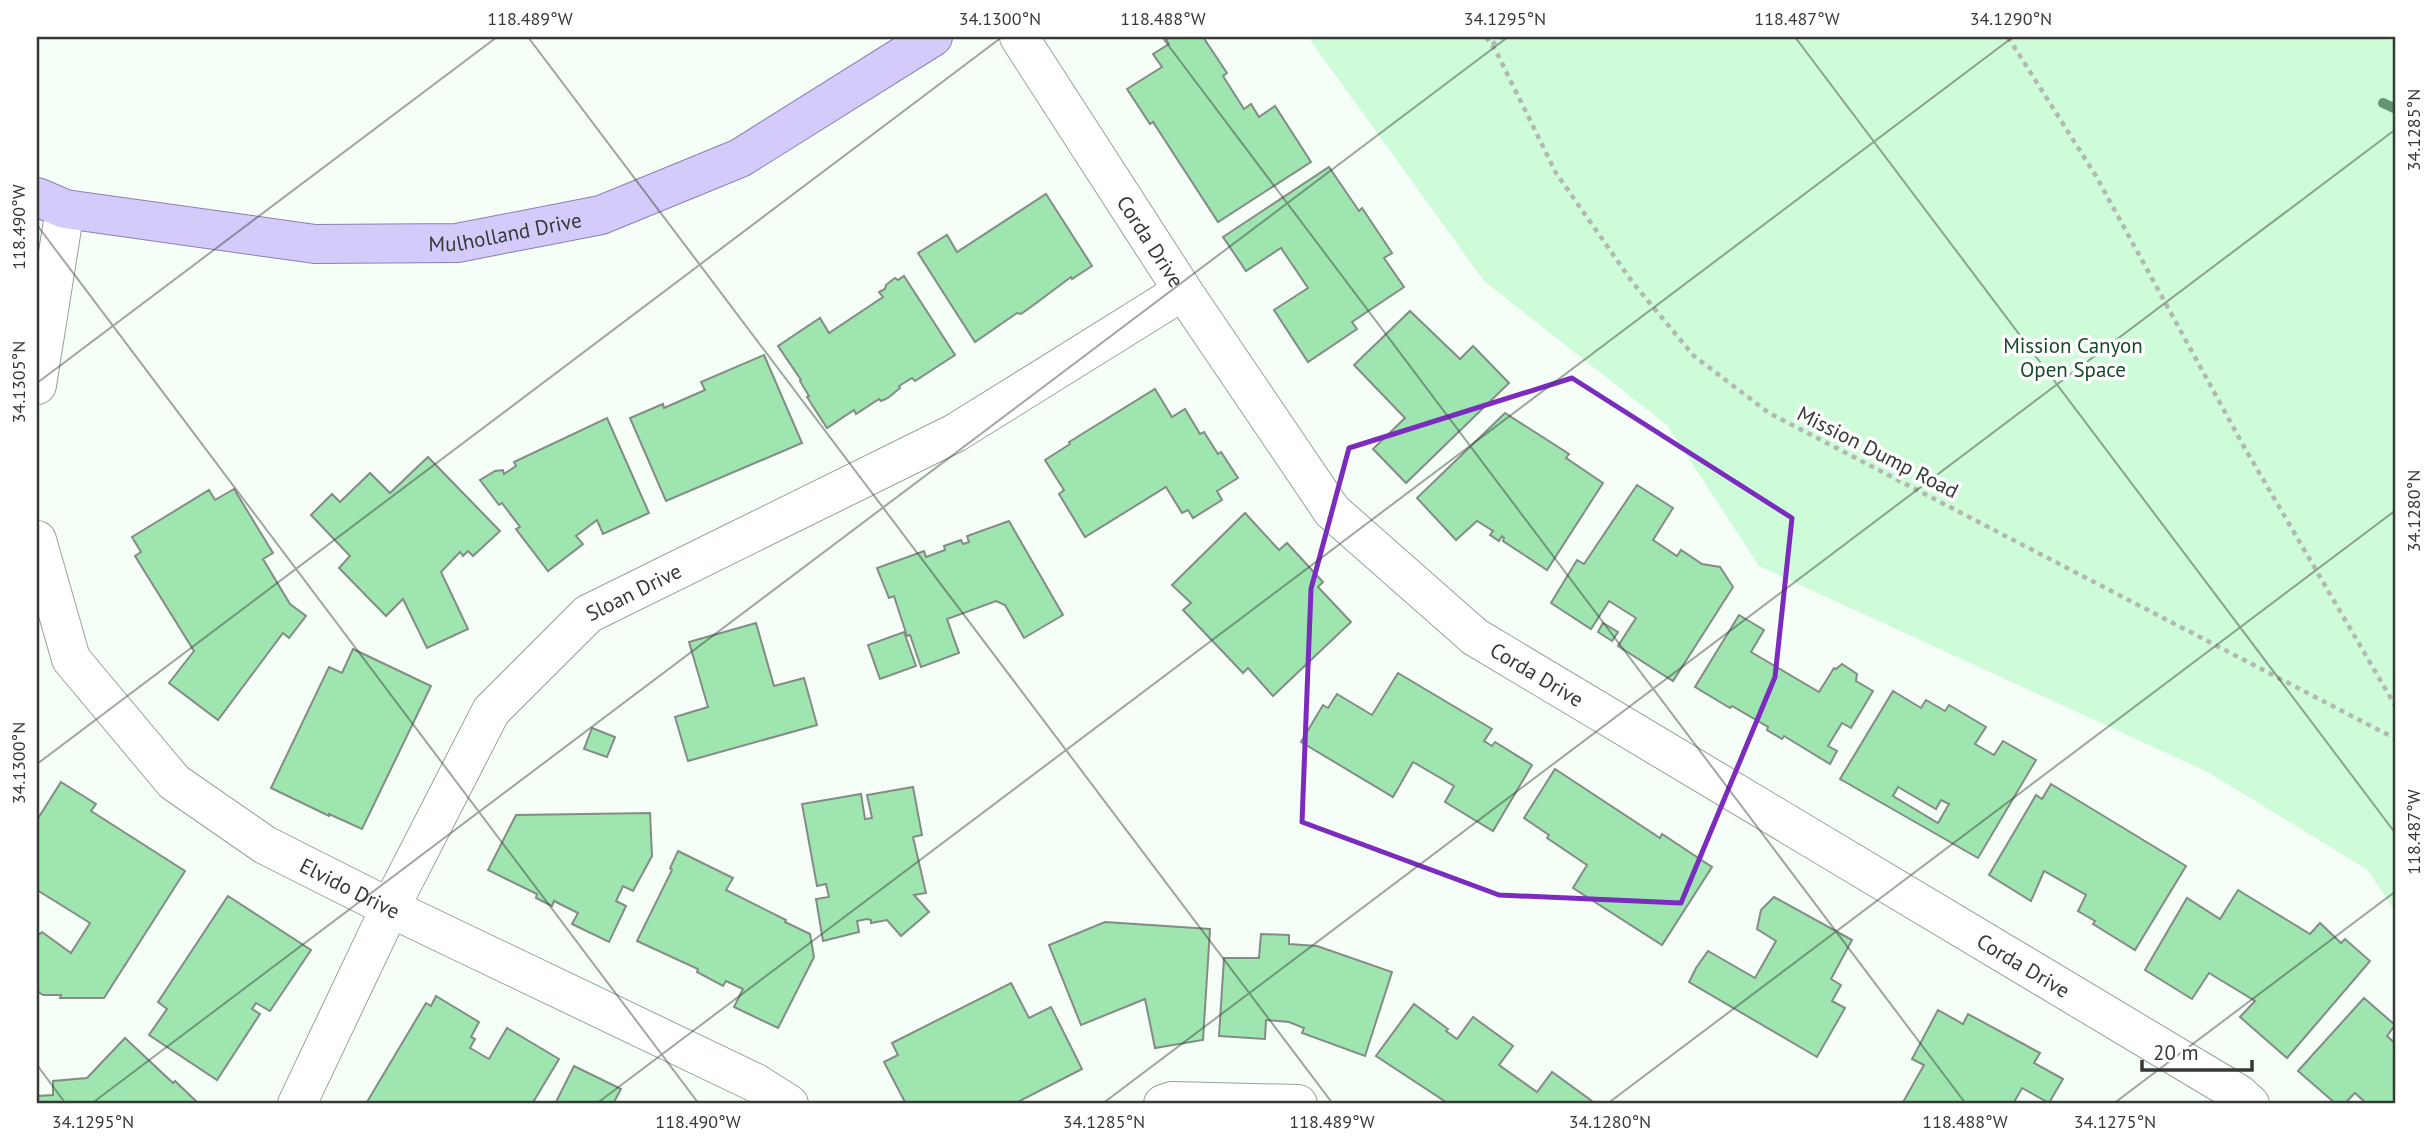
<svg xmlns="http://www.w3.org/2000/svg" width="2433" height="1141" font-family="'PT Sans',sans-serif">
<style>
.green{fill:#cefbd8}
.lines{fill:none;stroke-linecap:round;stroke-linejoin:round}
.stream{stroke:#659672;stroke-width:10}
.building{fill:#9ee5b0;stroke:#848c86;stroke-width:2;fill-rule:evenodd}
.minor-casing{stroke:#99a19b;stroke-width:40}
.major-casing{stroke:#8a81b3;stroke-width:40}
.path{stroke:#b2b9b3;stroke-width:4.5;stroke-dasharray:5 5;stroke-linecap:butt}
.minor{stroke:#fff;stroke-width:38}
.major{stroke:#d4cbfa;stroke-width:38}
.marked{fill:none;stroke:#7b2cbf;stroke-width:5;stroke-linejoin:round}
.ticks{fill:none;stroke:#363936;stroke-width:2;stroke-opacity:0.45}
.labels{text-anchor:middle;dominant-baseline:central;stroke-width:7;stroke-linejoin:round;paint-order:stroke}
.street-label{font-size:21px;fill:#363936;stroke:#fff}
.park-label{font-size:21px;fill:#164928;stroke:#fff}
.neatline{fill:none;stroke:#363936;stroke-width:2.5}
.ticks-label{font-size:18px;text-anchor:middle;fill:#363936}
</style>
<rect width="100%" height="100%" fill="#f5fef7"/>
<path class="green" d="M 1308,37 L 2374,37 L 2396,41 L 2396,913 L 2368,870 L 2208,772 L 1759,566 L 1667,425 L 1484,281 Z"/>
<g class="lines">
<path class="stream" d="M 2383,103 L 2396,109"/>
</g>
<g class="building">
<path d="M 1171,37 L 1203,37 L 1227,73 L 1223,76 L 1244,109 L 1251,104 L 1259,117 L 1275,106 L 1311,162 L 1218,222 L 1153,122 L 1150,124 L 1127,89 L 1162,67 L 1153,54 L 1169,44 L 1166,40 Z"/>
<path d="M 1329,167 L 1359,211 L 1362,208 L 1392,253 L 1384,258 L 1404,287 L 1352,322 L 1357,329 L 1308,362 L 1274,310 L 1308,288 L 1281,248 L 1246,271 L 1223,237 Z"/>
<path d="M 1046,194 L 1092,266 L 1072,279 L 1071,277 L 1035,304 L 1021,314 L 1017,313 L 975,342 L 918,253 L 947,235 L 957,252 Z"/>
<path d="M 904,276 L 955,355 L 915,381 L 912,378 L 899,386 L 900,388 L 888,398 L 881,401 L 879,399 L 856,414 L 854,410 L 827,428 L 807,397 L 809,396 L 800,381 L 801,380 L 778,346 L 820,318 L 829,333 L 883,297 L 879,292 L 885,289 L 886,285 L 895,278 L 898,280 Z"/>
<path d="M 1410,311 L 1460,359 L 1473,346 L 1509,383 L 1406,483 L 1373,449 L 1405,418 L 1354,365 Z"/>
<path d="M 764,355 L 802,443 L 666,501 L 630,418 L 663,404 L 664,408 L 705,390 L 701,382 Z"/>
<path d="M 1155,389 L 1172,417 L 1185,409 L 1200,434 L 1204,432 L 1218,454 L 1221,452 L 1238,478 L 1217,491 L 1222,500 L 1193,518 L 1188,510 L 1182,513 L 1166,487 L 1085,537 L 1059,494 L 1064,490 L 1045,460 L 1070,444 L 1069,442 Z"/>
<path d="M 1505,413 L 1569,454 L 1566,458 L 1603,483 L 1547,570 L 1503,541 L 1504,538 L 1502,536 L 1499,541 L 1490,535 L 1493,531 L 1477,521 L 1456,540 L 1417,498 Z"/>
<path d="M 607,418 L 649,513 L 603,534 L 597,520 L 576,536 L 583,544 L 548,571 L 516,529 L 520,527 L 502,503 L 499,505 L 480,480 L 495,471 L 503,470 L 504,474 L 516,466 L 514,462 Z"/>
<path d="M 428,457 L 500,531 L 473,556 L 468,551 L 463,556 L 460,552 L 441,572 L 468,629 L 427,648 L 403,599 L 386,616 L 339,568 L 350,556 L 311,515 L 332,494 L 340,502 L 370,473 L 390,493 Z"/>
<path d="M 1637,485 L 1673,508 L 1653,540 L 1677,556 L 1681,550 L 1702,564 L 1720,567 L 1733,587 L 1673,681 L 1618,646 L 1636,618 L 1609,601 L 1591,629 L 1551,603 L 1577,560 L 1584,564 Z"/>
<path d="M 234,489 L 273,553 L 263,559 L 290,604 L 306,616 L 289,638 L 283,633 L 218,720 L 169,683 L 194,651 L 135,556 L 141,552 L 132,537 L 209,490 L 215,500 Z"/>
<path d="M 1245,513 L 1279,550 L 1287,543 L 1323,582 L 1318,587 L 1351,622 L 1273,696 L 1248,668 L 1243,673 L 1183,610 L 1191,603 L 1172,585 Z"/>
<path d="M 1009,521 L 1063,615 L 1024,638 L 1005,605 L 996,601 L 947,619 L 959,653 L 921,667 L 910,635 L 907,636 L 894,596 L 889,598 L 877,568 L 924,551 L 926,557 L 945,550 L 944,546 L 961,540 L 963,544 L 969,542 L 967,536 Z"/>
<path d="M 1739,615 L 1764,630 L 1751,652 L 1819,692 L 1834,668 L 1836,669 L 1842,664 L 1857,674 L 1856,681 L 1873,691 L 1851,728 L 1842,723 L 1828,746 L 1837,751 L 1830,764 L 1784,736 L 1782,739 L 1767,730 L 1768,727 L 1732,706 L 1730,708 L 1695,687 Z"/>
<path d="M 756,623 L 774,686 L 804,678 L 817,725 L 688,761 L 675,717 L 708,707 L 689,642 Z"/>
<path d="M 1603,623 L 1618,632 L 1612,641 L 1598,632 Z"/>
<path d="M 904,632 L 916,666 L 880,679 L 868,645 Z"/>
<path d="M 353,649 L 431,686 L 362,829 L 329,814 L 329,816 L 271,788 L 329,667 L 342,673 Z"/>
<path d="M 1398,673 L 1492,729 L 1484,741 L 1492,746 L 1495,742 L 1532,765 L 1493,831 L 1445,802 L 1454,786 L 1413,762 L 1393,797 L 1301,742 L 1323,705 L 1328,708 L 1337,694 L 1372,715 Z"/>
<path d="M 1893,691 L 1921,708 L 1926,700 L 1945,711 L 1949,705 L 1986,727 L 1975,744 L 1994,755 L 2003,741 L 2036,760 L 1978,858 L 1840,779 ZM 1898,787 L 1936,809 L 1941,800 L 1949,804 L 1938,823 L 1893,796 Z"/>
<path d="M 592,728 L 615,737 L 607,757 L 584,749 Z"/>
<path d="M 1555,769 L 1660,838 L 1662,834 L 1712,867 L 1662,945 L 1573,888 L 1587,865 L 1547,838 L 1549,835 L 1524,818 Z"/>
<path d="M 61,782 L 96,804 L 91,811 L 185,871 L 104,998 L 60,998 L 61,995 L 43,995 L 37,991 L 37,932 L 40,934 L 42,932 L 71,953 L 90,923 L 37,890 L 37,820 Z"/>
<path d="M 2051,784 L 2186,866 L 2135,950 L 2093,924 L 2095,921 L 2078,911 L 2086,895 L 2044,871 L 2031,901 L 1989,875 L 2036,795 L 2042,799 Z"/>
<path d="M 913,787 L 922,835 L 913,837 L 926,893 L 914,895 L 929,912 L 901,936 L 887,920 L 871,923 L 871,920 L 867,919 L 857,921 L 859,932 L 823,941 L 816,899 L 829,897 L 826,884 L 817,886 L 802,804 L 861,794 L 865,819 L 872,818 L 867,795 Z"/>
<path d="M 650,813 L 652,856 L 633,891 L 623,886 L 616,901 L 626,906 L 609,942 L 572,924 L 578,913 L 554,901 L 552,906 L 536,898 L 537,894 L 488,870 L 516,815 Z"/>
<path d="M 678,851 L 733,878 L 726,890 L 786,920 L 785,922 L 810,934 L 814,957 L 778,1028 L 734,1007 L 743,989 L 726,981 L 723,986 L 697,972 L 698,969 L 637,941 L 672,870 L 670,868 Z"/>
<path d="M 2238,890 L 2310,934 L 2320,923 L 2341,943 L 2345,939 L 2370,961 L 2287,1058 L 2240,1017 L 2255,1001 L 2209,973 L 2192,999 L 2145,970 L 2187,898 L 2220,919 Z"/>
<path d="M 228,896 L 311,950 L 270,1011 L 256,1003 L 252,1009 L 260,1014 L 217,1080 L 149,1035 L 167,1009 L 158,1002 Z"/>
<path d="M 1774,897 L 1852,940 L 1831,979 L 1841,985 L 1832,1001 L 1845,1008 L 1817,1057 L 1689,982 L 1696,968 L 1708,951 L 1755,978 L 1776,941 L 1757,929 L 1761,910 Z"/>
<path d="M 1105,922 L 1210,929 L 1203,1040 L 1155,1048 L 1145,999 L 1081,1025 L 1049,945 Z"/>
<path d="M 1261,934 L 1289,935 L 1289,944 L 1317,946 L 1392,972 L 1365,1056 L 1302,1033 L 1304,1028 L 1289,1022 L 1266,1020 L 1265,1039 L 1219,1036 L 1224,958 L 1259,958 Z"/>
<path d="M 1011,983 L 1029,1018 L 1051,1007 L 1082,1069 L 1014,1104 L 906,1104 L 884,1062 L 898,1055 L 892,1043 Z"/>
<path d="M 436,996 L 479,1022 L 471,1037 L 475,1039 L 470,1048 L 489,1059 L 507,1028 L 559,1059 L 532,1104 L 372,1104 L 367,1102 L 426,1003 L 431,1006 Z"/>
<path d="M 2364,998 L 2395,1025 L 2387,1036 L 2396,1044 L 2396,1104 L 2366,1104 L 2367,1104 L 2355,1093 L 2344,1104 L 2336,1104 L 2298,1071 Z"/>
<path d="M 1414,1004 L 1448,1029 L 1446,1031 L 1457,1039 L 1473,1017 L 1513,1046 L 1499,1065 L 1537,1092 L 1552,1072 L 1596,1104 L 1449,1104 L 1376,1056 Z"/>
<path d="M 1938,1010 L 1963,1024 L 1968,1014 L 2040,1053 L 2034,1063 L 2063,1079 L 2049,1103 L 2022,1088 L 2013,1104 L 1902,1104 L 1924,1065 L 1912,1059 Z"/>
<path d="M 125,1038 L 173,1083 L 175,1081 L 199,1104 L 37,1104 L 37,1096 L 53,1095 L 53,1081 L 87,1078 Z"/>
<path d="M 574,1066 L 621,1089 L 613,1104 L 555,1104 Z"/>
</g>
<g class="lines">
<defs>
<g id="minor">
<path id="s1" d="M 1019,37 L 1183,291 L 1332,511 L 1475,637 L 2239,1094 L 2250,1104"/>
<path d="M 37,385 L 65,209"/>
<path id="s2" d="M 37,540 L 71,659 L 174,782 L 265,845 L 390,908 L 756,1083 L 789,1104"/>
<path id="s3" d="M 297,1104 L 390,908 L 491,711 L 588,614 L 955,433 L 1183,291"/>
<path d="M 1163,1104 L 1172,1101 L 1298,1104"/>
</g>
<g id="major">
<path id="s4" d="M 37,197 L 65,209 L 315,244 L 457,243 L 601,215 L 740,158 L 933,37"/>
</g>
</defs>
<use href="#minor" class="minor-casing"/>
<use href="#major" class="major-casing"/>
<g class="path">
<path d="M 1486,37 L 1496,51 L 1556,173 L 1633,283 L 1694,356 L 1769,413 L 2396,739"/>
<path d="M 2008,37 L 2096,176 L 2243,445 L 2396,707"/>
<path d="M 1492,45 L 1502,37"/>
</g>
<use href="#minor" class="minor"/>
<use href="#major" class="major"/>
</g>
<path class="marked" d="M 1572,378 L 1792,518 L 1775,677 L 1681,903 L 1499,895 L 1302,822 L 1311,589 L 1349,448 Z"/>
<path class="ticks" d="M 528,37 L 1333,1104M 1162,37 L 1966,1104M 1795,37 L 2396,834M 37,225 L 699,1104M 37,383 L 497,37M 37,764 L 1002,37M 37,1065 L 66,1104M 91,1104 L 1508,37M 596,1104 L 2013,37M 1102,1104 L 2396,129M 1607,1104 L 2396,510M 2113,1104 L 2396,891"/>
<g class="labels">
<g class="street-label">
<text stroke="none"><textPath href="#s4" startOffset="474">Mulholland Drive</textPath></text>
<text stroke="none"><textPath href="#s1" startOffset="243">Corda Drive</textPath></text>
<text transform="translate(1878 452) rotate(27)">Mission Dump Road</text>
<text stroke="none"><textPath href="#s3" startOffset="626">Sloan Drive</textPath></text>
<text stroke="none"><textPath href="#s1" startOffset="831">Corda Drive</textPath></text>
<text stroke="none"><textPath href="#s2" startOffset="490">Elvido Drive</textPath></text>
<text stroke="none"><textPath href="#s1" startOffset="1398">Corda Drive</textPath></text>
</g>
<g class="park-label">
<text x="2073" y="345">Mission Canyon<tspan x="2073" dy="24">Open Space</tspan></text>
</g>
</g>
<rect width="2433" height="1141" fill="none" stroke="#ffffff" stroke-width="77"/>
<path d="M2142 1060v10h110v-10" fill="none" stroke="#363936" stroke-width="3.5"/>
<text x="2153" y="1060" font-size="21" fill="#363936" stroke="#ffffff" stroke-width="5" paint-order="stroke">20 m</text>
<rect x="38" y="38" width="2356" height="1064" class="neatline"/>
<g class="ticks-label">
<text x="530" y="25">118.489°W</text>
<text x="1000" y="25">34.1300°N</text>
<text x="1163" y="25">118.488°W</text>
<text x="1505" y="25">34.1295°N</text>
<text x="1797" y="25">118.487°W</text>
<text x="2011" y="25">34.1290°N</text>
<text transform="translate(2414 130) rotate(-90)" y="6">34.1285°N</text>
<text transform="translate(19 227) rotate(-90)" y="6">118.490°W</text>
<text transform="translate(19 382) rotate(-90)" y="6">34.1305°N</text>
<text transform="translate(2414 511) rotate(-90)" y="6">34.1280°N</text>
<text transform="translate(19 763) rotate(-90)" y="6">34.1300°N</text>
<text transform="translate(2414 832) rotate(-90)" y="6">118.487°W</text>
<text x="93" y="1128">34.1295°N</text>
<text x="698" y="1128">118.490°W</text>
<text x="1104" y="1128">34.1285°N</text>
<text x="1332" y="1128">118.489°W</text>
<text x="1610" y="1128">34.1280°N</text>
<text x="1965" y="1128">118.488°W</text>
<text x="2115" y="1128">34.1275°N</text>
</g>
</svg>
